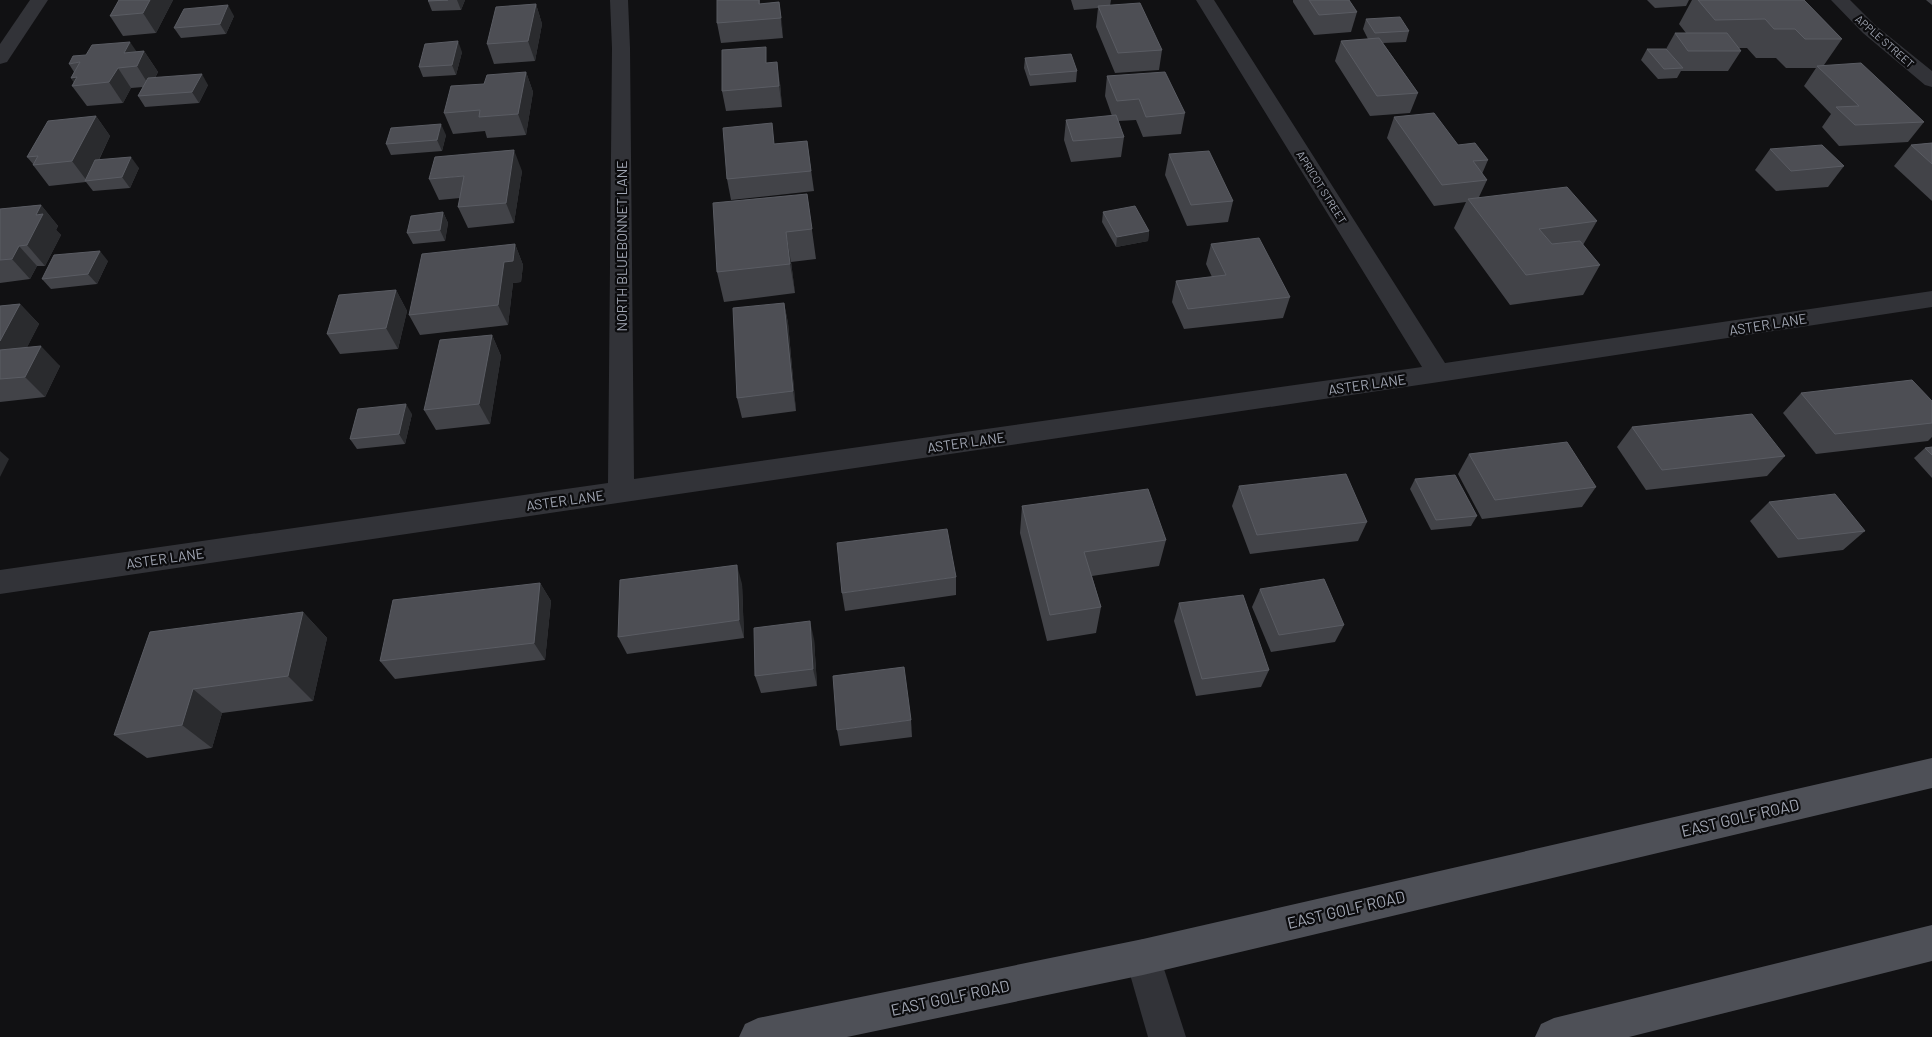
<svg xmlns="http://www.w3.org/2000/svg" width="1932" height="1037" font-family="Barlow,sans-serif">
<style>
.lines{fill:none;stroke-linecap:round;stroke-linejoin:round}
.minor{fill:#323338;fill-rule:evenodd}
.major{fill:#4e5057;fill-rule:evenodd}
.wall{fill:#424348}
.shaded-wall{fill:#2a2b2e}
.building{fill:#4d4e54;stroke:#5a5c63}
.labels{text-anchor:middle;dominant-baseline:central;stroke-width:4.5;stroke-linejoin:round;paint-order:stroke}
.far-street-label{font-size:11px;fill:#a2a7b4;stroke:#0c0c0e}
.street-label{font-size:14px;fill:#a2a7b4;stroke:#0c0c0e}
.near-street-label{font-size:16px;fill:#a2a7b4;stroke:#0c0c0e}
</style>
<rect width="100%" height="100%" fill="#111113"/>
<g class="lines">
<g class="minor">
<path d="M 30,0 L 48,0 L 7,62 L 0,64 L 0,44 Z"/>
<path d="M 610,0 L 628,0 L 630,48 L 634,479 L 1422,367 L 1196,0 L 1214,0 L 1445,363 L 1932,291 L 1932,307 L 1439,382 L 0,594 L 0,570 L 608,483 L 612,48 Z"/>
<path d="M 1831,0 L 1850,0 L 1875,25 L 1932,71 L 1932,87 L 1925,85 L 1863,33 Z"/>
<path d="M 1143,939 L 1156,944 L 1186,1037 L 1148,1037 L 1125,957 L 1130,944 Z"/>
</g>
<g class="major">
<path d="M 1932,758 L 1932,788 L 1143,975 L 847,1037 L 739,1037 L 745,1024 L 758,1018 L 1143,939 Z"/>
<path d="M 1932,925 L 1932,961 L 1629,1037 L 1535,1037 L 1541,1024 L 1554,1018 Z"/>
</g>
</g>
<g class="wall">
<path d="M 119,0 L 173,0 L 156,33 L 123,36 L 110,16 Z"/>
<path d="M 429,0 L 465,0 L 461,10 L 432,11 L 428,1 Z"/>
<path d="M 717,0 L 760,0 L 760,4 L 779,2 L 783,38 L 721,43 L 717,23 Z"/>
<path d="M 1071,0 L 1111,0 L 1110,6 L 1162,50 L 1159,70 L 1115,73 L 1096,27 L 1098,8 L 1074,10 Z"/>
<path d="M 1293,0 L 1349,0 L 1357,12 L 1351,32 L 1314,35 L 1293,2 Z"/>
<path d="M 1647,0 L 1689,0 L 1686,6 L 1655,8 Z"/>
<path d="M 1692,0 L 1804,0 L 1842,39 L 1824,65 L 1924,122 L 1908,142 L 1839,146 L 1822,127 L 1831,114 L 1804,86 L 1816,68 L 1786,68 L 1776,58 L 1756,58 L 1747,48 L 1739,48 L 1741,51 L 1728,71 L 1681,71 L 1677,78 L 1658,79 L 1641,60 L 1647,49 L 1666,49 L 1675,33 L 1686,33 L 1679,24 Z"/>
<path d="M 1926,0 L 1932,0 L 1932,5 Z"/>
<path d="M 536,4 L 542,24 L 535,61 L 494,64 L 487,44 Z"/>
<path d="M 234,16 L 226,34 L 181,38 L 174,28 Z"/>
<path d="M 1366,19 L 1409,31 L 1406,42 L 1383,43 L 1418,93 L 1410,113 L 1370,116 L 1335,61 L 1341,41 L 1368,39 L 1363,29 Z"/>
<path d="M 144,51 L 158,72 L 155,78 L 208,85 L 199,103 L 145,107 L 138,96 L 143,87 L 131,88 L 123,103 L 87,106 L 72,86 L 74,82 L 71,78 L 74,72 L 69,64 Z"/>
<path d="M 462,52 L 456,75 L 423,77 L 419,67 Z"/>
<path d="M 1025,58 L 1077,71 L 1076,82 L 1030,86 L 1024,68 Z"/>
<path d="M 768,63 L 780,83 L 782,107 L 726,111 L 722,91 Z"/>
<path d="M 526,72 L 533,92 L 526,135 L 487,138 L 485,131 L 453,134 L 444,113 L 484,84 Z"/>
<path d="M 1107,76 L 1185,113 L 1181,134 L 1143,137 L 1136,120 L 1118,121 L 1124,137 L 1121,157 L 1071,162 L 1064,140 L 1066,120 L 1112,116 L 1105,96 Z"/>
<path d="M 96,116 L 110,136 L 99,160 L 139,168 L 130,188 L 93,191 L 86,182 L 49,186 L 33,165 L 33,164 L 27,157 Z"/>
<path d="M 1394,117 L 1458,145 L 1488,160 L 1482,174 L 1487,180 L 1479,197 L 1597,221 L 1583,245 L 1600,265 L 1583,295 L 1510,305 L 1454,228 L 1466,202 L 1434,206 L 1387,138 Z"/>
<path d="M 446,135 L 442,151 L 391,155 L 386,144 Z"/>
<path d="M 807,141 L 814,191 L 731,200 L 727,179 L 775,144 Z"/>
<path d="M 1932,143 L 1932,201 L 1894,166 L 1911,145 Z"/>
<path d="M 1770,149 L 1844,166 L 1828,187 L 1776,191 L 1755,170 Z"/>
<path d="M 1169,154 L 1233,201 L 1228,222 L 1187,226 L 1165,175 Z"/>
<path d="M 522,171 L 514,223 L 468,228 L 458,207 L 460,198 L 439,200 L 429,179 Z"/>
<path d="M 807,194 L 816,259 L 791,262 L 795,293 L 724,302 L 717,272 Z"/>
<path d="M 41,205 L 58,226 L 56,230 L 61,235 L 45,266 L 37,266 L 30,279 L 0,283 L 0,209 Z"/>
<path d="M 443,212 L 448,223 L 445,241 L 413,244 L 407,233 Z"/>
<path d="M 1103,212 L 1149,231 L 1148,241 L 1116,247 L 1102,222 Z"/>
<path d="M 515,244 L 523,265 L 521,282 L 513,283 L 508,325 L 420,335 L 409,315 Z"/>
<path d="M 1211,244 L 1290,297 L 1283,318 L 1184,329 L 1172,302 L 1176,281 L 1212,277 L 1206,264 Z"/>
<path d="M 108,261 L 97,284 L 51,289 L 42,279 Z"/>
<path d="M 396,290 L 407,311 L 398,349 L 340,354 L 327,334 Z"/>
<path d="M 784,303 L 788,323 L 796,411 L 742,418 L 737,398 Z"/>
<path d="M 20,304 L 39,324 L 27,347 L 60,366 L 45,397 L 0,402 L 0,306 Z"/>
<path d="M 492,335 L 501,356 L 490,424 L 436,430 L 424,410 Z"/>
<path d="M 1801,393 L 1932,401 L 1932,437 L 1928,441 L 1816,454 L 1783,413 Z"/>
<path d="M 412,414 L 405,444 L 357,449 L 350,439 Z"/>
<path d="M 1632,427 L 1785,456 L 1767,476 L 1646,490 L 1617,447 Z"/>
<path d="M 1932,447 L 1932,478 L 1914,458 L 1925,448 Z"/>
<path d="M 1469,454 L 1596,487 L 1582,507 L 1482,519 L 1458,474 Z"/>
<path d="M 1415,479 L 1477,516 L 1471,526 L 1431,530 L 1410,489 Z"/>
<path d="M 1239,486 L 1367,522 L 1358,541 L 1250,554 L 1232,506 Z"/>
<path d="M 1769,502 L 1865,531 L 1843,550 L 1778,558 L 1750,521 Z"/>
<path d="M 1022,506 L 1166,540 L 1159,566 L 1092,576 L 1101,607 L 1096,633 L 1047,641 L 1020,533 Z"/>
<path d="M 956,577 L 956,595 L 845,611 L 842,593 Z"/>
<path d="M 540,583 L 551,601 L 545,660 L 395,679 L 380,661 Z"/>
<path d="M 742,584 L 744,638 L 627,654 L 618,637 Z"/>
<path d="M 1260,589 L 1344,625 L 1335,642 L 1271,652 L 1252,607 Z"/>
<path d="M 1179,603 L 1269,670 L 1261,687 L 1196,696 L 1174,621 Z"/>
<path d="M 303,612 L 327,638 L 313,701 L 222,713 L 212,748 L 147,758 L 114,735 Z"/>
<path d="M 814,639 L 817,686 L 761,693 L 755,676 Z"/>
<path d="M 911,720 L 912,737 L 840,746 L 837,730 Z"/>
</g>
<g class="shaded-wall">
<path d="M 150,0 L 173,0 L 156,33 L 143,13 Z"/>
<path d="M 457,0 L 465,0 L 461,10 Z"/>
<path d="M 779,2 L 782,22 L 783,38 L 781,18 Z"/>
<path d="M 536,4 L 542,24 L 535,61 L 528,41 Z"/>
<path d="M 228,5 L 234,16 L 226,34 L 220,24 Z"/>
<path d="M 458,41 L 462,52 L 456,75 L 452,65 Z"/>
<path d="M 130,42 L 141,58 L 144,51 L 158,72 L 150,87 L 137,66 L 124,53 Z"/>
<path d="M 777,62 L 780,83 L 782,107 L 779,86 Z"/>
<path d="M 118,68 L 131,88 L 123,103 L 109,82 Z"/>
<path d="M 526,72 L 533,92 L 526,135 L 518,114 Z"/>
<path d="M 202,74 L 208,85 L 199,103 L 192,92 Z"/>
<path d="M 77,77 L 76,86 L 71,78 Z"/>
<path d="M 96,116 L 110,136 L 89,180 L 87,181 L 72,161 Z"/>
<path d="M 441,124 L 446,135 L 442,151 L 437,140 Z"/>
<path d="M 514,150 L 522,171 L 514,223 L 506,203 Z"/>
<path d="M 131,157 L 139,168 L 130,188 L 122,177 Z"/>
<path d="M 41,205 L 58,226 L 56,230 L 61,235 L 45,266 L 27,245 L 36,215 Z"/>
<path d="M 443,212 L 448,223 L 445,241 L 440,230 Z"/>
<path d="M 1149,231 L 1148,241 L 1116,247 L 1117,237 Z"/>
<path d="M 786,232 L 791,262 L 795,293 L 790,264 Z"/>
<path d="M 515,244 L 523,265 L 521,282 L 513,283 L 508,325 L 498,305 L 504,262 Z"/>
<path d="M 19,246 L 37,266 L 30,279 L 12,259 Z"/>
<path d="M 100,251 L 108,261 L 97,284 L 88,274 Z"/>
<path d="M 396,290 L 407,311 L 398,349 L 386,328 Z"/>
<path d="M 784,303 L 788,323 L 796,411 L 793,391 Z"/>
<path d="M 20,304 L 39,324 L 15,371 L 0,356 L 0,341 Z"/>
<path d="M 492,335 L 501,356 L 490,424 L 479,404 Z"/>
<path d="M 41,346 L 60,366 L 45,397 L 25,377 Z"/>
<path d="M 406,404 L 412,414 L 405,444 L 399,434 Z"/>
<path d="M 0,451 L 9,459 L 0,477 Z"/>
<path d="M 737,565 L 742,584 L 744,638 L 739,620 Z"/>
<path d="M 540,583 L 551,601 L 545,660 L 534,643 Z"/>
<path d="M 303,612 L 327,638 L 313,701 L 288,676 Z"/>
<path d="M 810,621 L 814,639 L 817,686 L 813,669 Z"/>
<path d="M 193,689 L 222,713 L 212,748 L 182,725 Z"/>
</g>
<g class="building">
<path d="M 119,0 L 150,0 L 143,13 L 110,16 Z"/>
<path d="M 429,0 L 448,0 L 428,1 Z"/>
<path d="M 717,0 L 759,0 L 759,4 L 779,2 L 781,18 L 717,23 Z"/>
<path d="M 1309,0 L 1349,0 L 1357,12 L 1319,15 Z"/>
<path d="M 1698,0 L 1804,0 L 1842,39 L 1805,39 L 1795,29 L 1774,29 L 1765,19 L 1715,20 Z"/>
<path d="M 1140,3 L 1162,50 L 1118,53 L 1098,6 Z"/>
<path d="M 536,4 L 528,41 L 487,44 L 496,7 Z"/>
<path d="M 228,5 L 220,24 L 174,28 L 184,9 Z"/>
<path d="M 1400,17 L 1409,31 L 1375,33 L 1366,19 Z"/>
<path d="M 1675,33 L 1727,33 L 1741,51 L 1688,51 Z"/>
<path d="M 1379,38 L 1418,93 L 1377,96 L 1341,41 Z"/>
<path d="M 458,41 L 452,65 L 419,67 L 425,44 Z"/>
<path d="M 130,42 L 124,53 L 144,51 L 137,66 L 118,68 L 109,82 L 72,86 L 77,77 L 71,78 L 80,62 L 69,64 L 73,56 L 86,55 L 92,45 Z"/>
<path d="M 766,47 L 766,63 L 777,62 L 779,86 L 722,91 L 722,50 Z"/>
<path d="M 1647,49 L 1666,49 L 1683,68 L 1664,69 Z"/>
<path d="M 1071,54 L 1077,71 L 1030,75 L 1025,58 Z"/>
<path d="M 1861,63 L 1924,122 L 1855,125 L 1836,107 L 1859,106 L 1817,66 Z"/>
<path d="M 526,72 L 518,114 L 479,117 L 480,110 L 444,113 L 451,86 L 484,84 L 487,75 Z"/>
<path d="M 1165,72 L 1185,113 L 1146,117 L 1139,99 L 1117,101 L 1107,76 Z"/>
<path d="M 202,74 L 192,92 L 138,96 L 148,78 Z"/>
<path d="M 1434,113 L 1458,145 L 1475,143 L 1488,160 L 1473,161 L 1487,180 L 1442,185 L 1394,117 Z"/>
<path d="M 1116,115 L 1124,137 L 1073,141 L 1066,120 Z"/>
<path d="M 96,116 L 72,161 L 33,165 L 38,156 L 27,157 L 48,121 Z"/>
<path d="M 772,123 L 774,144 L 807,141 L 811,171 L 727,179 L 723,128 Z"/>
<path d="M 441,124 L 437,140 L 386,144 L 391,128 Z"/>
<path d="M 1932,143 L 1932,164 L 1911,145 Z"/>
<path d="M 1822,145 L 1844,166 L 1791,171 L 1770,149 Z"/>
<path d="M 514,150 L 506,203 L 458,207 L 464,176 L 429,179 L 435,157 Z"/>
<path d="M 1209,151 L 1233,201 L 1191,205 L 1169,154 Z"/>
<path d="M 131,157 L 122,177 L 85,181 L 95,160 Z"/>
<path d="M 1567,187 L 1597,221 L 1539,229 L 1552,244 L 1580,241 L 1600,265 L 1526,275 L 1468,199 Z"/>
<path d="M 807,194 L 812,229 L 786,232 L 790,264 L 717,272 L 713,203 Z"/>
<path d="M 41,205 L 36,215 L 43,214 L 27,245 L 19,246 L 12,259 L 0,260 L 0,209 Z"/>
<path d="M 1135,206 L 1149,231 L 1117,237 L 1103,212 Z"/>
<path d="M 443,212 L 440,230 L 407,233 L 411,216 Z"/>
<path d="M 1259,238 L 1290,297 L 1188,309 L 1176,281 L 1226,275 L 1211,244 Z"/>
<path d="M 515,244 L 513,261 L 504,262 L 498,305 L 409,315 L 422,254 Z"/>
<path d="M 100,251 L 88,274 L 42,279 L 54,255 Z"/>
<path d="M 396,290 L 386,328 L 327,334 L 339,295 Z"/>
<path d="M 784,303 L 793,391 L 737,398 L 733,308 Z"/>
<path d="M 20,304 L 0,341 L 0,306 Z"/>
<path d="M 492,335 L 479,404 L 424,410 L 440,340 Z"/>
<path d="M 41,346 L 25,377 L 0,379 L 0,350 Z"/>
<path d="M 1912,380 L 1932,401 L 1932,423 L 1835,434 L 1801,393 Z"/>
<path d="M 406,404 L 399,434 L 350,439 L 358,409 Z"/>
<path d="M 1752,414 L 1785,456 L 1662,470 L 1632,427 Z"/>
<path d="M 1567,442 L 1596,487 L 1495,500 L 1469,454 Z"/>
<path d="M 1932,447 L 1932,455 L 1925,448 Z"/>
<path d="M 1346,474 L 1367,522 L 1257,535 L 1239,486 Z"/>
<path d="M 1455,475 L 1477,516 L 1436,520 L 1415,479 Z"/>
<path d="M 1148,489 L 1166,540 L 1084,552 L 1101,607 L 1050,615 L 1022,506 Z"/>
<path d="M 1835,494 L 1865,531 L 1798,539 L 1769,502 Z"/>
<path d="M 947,529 L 956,577 L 842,593 L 837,543 Z"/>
<path d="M 737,565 L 739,620 L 618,637 L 620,580 Z"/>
<path d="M 1324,579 L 1344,625 L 1279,635 L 1260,589 Z"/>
<path d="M 540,583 L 534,643 L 380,661 L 393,600 Z"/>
<path d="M 1243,595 L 1269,670 L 1202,679 L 1179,603 Z"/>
<path d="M 303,612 L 288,676 L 193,689 L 182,725 L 114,735 L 150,632 Z"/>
<path d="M 810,621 L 813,669 L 755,676 L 754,628 Z"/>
<path d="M 904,667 L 911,720 L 837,730 L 833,676 Z"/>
</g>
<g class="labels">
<g class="far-street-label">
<text transform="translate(1885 41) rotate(41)">APPLE STREET</text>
<text transform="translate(1322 187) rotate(58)">APRICOT STREET</text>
</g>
<g class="street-label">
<text transform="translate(621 246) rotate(-90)">NORTH BLUEBONNET LANE</text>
<text transform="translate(1768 324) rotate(-9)">ASTER LANE</text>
<text transform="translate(1367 384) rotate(-8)">ASTER LANE</text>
<text transform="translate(966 442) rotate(-8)">ASTER LANE</text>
<text transform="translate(565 500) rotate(-8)">ASTER LANE</text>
<text transform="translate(165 558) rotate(-8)">ASTER LANE</text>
</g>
<g class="near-street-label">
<text transform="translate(1740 817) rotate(-13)">EAST GOLF ROAD</text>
<text transform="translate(1346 909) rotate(-13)">EAST GOLF ROAD</text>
<text transform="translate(950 997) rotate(-12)">EAST GOLF ROAD</text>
</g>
</g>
</svg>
